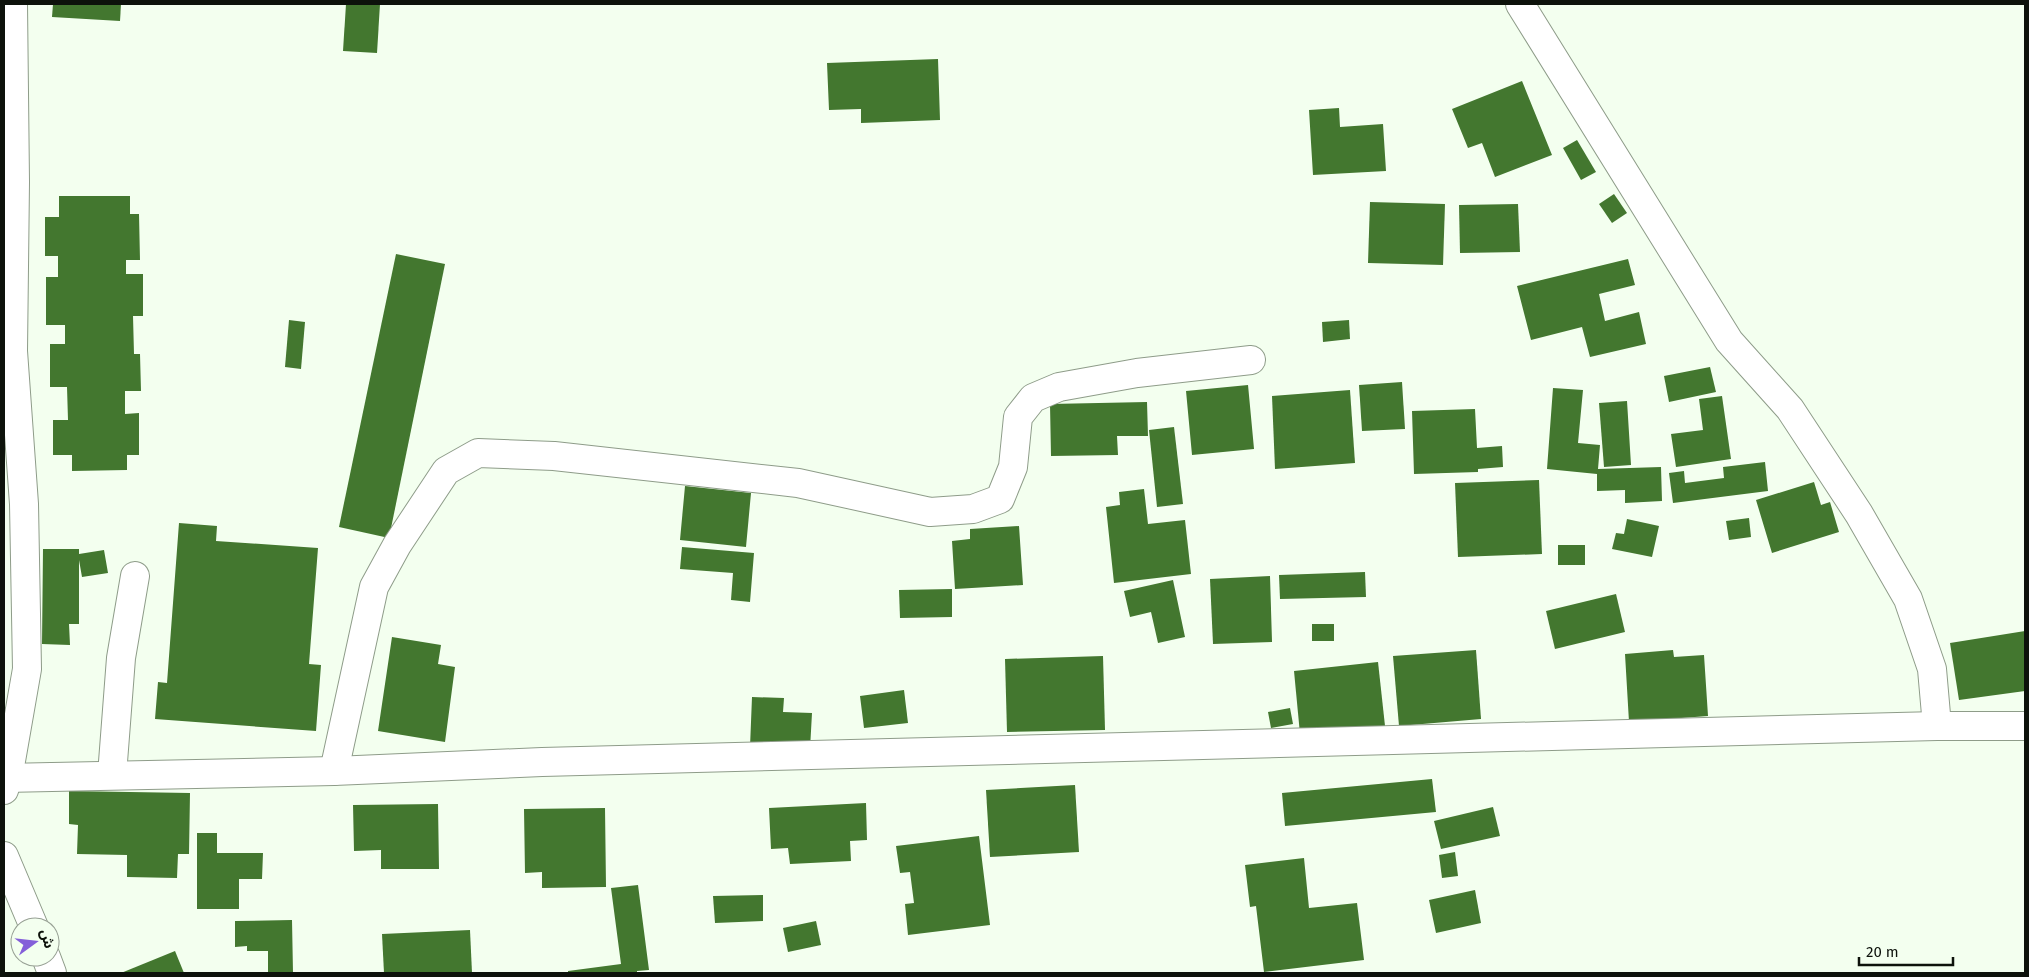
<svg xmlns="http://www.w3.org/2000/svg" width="2029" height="977" font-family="'Fira Sans','Noto Sans Arabic',sans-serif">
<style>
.building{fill:#43772f}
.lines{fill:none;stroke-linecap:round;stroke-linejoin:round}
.minor-casing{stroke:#8e9c89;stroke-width:30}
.secondary-casing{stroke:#8e9c89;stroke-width:30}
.minor{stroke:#fff;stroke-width:28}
.secondary{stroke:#fff;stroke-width:28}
</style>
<rect width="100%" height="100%" fill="#f3ffef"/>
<g class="building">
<path d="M 53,4 L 121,4 L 120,21 L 52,17 Z"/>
<path d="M 346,4 L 380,4 L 377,53 L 343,51 Z"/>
<path d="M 938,59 L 940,120 L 861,123 L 861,109 L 829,110 L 827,63 Z"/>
<path d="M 1522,81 L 1552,155 L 1495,177 L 1482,143 L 1468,148 L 1452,109 Z"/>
<path d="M 1339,108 L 1340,127 L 1383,124 L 1386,171 L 1313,175 L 1309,110 Z"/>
<path d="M 1577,140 L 1596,172 L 1581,180 L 1563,148 Z"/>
<path d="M 1614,194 L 1627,213 L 1612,223 L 1599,204 Z"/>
<path d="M 59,196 L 130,196 L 130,214 L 139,214 L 140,260 L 126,260 L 126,274 L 143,274 L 143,316 L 133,316 L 134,354 L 140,354 L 141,391 L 125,391 L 125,414 L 139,413 L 139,455 L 127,455 L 127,470 L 72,471 L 72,455 L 53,455 L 53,420 L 68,420 L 67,387 L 50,387 L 50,344 L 65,344 L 65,325 L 46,325 L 46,277 L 58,277 L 58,256 L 45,256 L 45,217 L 59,217 Z"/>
<path d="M 1370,202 L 1445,204 L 1443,265 L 1368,263 Z"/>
<path d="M 1518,204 L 1520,252 L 1460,253 L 1459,205 Z"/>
<path d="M 396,254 L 445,264 L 389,538 L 339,527 Z"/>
<path d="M 1628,259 L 1635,285 L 1599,294 L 1605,321 L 1639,312 L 1646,344 L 1590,357 L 1582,327 L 1531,340 L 1517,286 Z"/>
<path d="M 289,320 L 305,322 L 301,369 L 285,367 Z"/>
<path d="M 1349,320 L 1350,339 L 1323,342 L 1322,322 Z"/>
<path d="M 1710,367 L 1716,392 L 1669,402 L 1664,376 Z"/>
<path d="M 1402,382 L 1405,429 L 1362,431 L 1359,385 Z"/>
<path d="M 1248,385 L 1254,449 L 1192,455 L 1186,391 Z"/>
<path d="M 1553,388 L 1583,390 L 1578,443 L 1600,445 L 1598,469 L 1661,467 L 1662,501 L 1625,503 L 1625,490 L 1597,491 L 1597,474 L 1547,469 Z"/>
<path d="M 1350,390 L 1355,463 L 1275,469 L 1272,396 Z"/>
<path d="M 1722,396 L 1731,459 L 1676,467 L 1671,434 L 1703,430 L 1699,399 Z"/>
<path d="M 1627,401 L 1631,465 L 1604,467 L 1599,403 Z"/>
<path d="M 1147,402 L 1148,436 L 1117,436 L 1118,455 L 1051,456 L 1050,404 Z"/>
<path d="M 1475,409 L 1477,448 L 1502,446 L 1503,467 L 1478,469 L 1478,472 L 1414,474 L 1412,411 Z"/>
<path d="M 1174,427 L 1183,504 L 1157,507 L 1149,430 Z"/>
<path d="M 1765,462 L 1768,491 L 1673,503 L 1669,473 L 1684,471 L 1685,483 L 1724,478 L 1723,467 Z"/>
<path d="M 1539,480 L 1542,554 L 1458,557 L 1455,483 Z"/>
<path d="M 1814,482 L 1821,505 L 1830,502 L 1839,532 L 1772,553 L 1756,500 Z"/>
<path d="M 685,486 L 751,493 L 746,547 L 680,540 Z"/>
<path d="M 1144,489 L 1148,524 L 1185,520 L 1191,574 L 1114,583 L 1106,507 L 1120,505 L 1119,492 Z"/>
<path d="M 1749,518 L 1751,537 L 1729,540 L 1726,521 Z"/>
<path d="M 1627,519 L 1659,526 L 1652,557 L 1612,549 L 1616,533 L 1624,534 Z"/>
<path d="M 179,523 L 217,526 L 216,541 L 318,548 L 309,664 L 321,665 L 316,731 L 155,719 L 158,682 L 167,683 Z"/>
<path d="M 1019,526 L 1023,585 L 955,589 L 952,541 L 970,539 L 970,529 Z"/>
<rect x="1558" y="545" width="27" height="20"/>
<path d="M 682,547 L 754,553 L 750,602 L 731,600 L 733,573 L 680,569 Z"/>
<path d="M 43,549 L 79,549 L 79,554 L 104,550 L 108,573 L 82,577 L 79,560 L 79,624 L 69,624 L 70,645 L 42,644 Z"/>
<path d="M 1365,572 L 1366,597 L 1280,599 L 1279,575 Z"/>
<path d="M 1270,576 L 1272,642 L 1213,644 L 1210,579 Z"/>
<path d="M 1173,580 L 1185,637 L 1158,643 L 1151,612 L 1130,617 L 1124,591 Z"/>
<path d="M 952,589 L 952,617 L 900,618 L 899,590 Z"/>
<path d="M 1616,594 L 1625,632 L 1555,649 L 1546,611 Z"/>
<rect x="1312" y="624" width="22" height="17"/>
<path d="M 2025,631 L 2025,691 L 1959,700 L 1950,643 Z"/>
<path d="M 392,637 L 441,645 L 438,664 L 455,667 L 445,742 L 378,731 Z"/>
<path d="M 1476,650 L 1481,719 L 1399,726 L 1393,656 Z"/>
<path d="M 1673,650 L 1674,657 L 1704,655 L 1708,716 L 1629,722 L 1625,654 Z"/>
<path d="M 1103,656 L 1105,730 L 1007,732 L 1005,659 Z"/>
<path d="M 1378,662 L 1385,726 L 1300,734 L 1294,671 Z"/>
<path d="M 904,690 L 908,723 L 864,728 L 860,696 Z"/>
<path d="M 752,697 L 784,698 L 783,712 L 812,713 L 810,749 L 750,747 Z"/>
<path d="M 1290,708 L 1293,724 L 1271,728 L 1268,712 Z"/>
<path d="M 1432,779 L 1436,812 L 1285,826 L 1282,793 Z"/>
<path d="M 1075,785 L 1079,852 L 990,857 L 986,790 Z"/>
<path d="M 69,791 L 190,793 L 189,854 L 178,854 L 177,878 L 127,877 L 127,855 L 77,854 L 78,825 L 69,824 Z"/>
<path d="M 866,803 L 867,840 L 850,841 L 851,861 L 790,864 L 788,848 L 771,849 L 769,808 Z"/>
<path d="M 438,804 L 439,869 L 381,869 L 381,850 L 354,851 L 353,805 Z"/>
<path d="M 1493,807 L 1500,836 L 1441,849 L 1434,821 Z"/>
<path d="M 605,808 L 606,887 L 542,888 L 542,872 L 525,873 L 524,809 Z"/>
<path d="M 197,833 L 217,833 L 217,853 L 263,853 L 262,879 L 239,879 L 239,909 L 197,909 Z"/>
<path d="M 979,836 L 990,925 L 908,935 L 905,904 L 914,903 L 910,872 L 900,873 L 896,846 Z"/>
<path d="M 1455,852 L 1458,876 L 1442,878 L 1439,855 Z"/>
<path d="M 1304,858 L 1309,908 L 1357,903 L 1364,960 L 1264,972 L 1256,906 L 1250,907 L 1245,865 Z"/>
<path d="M 638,885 L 649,970 L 637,971 L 637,973 L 568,973 L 568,971 L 621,964 L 611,888 Z"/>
<path d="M 1475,890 L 1481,923 L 1436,933 L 1429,900 Z"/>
<path d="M 763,895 L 763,921 L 715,923 L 713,896 Z"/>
<path d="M 292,920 L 293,973 L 268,973 L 268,951 L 247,951 L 247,946 L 235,947 L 235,921 Z"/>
<path d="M 816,921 L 821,945 L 788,952 L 783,928 Z"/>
<path d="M 470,930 L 472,973 L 384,973 L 382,934 Z"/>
<path d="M 175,951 L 184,973 L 121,973 Z"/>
</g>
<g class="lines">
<defs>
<g id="minor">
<path d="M 1520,4 L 1729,341 L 1790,409 L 1859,514 L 1908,599 L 1932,669 L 1937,726"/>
<path d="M 334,771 L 374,587 L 397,545 L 446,471 L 478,453 L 554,456 L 798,483 L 930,512 L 973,509 L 1000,499 L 1013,467 L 1018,417 L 1033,398 L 1059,387 L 1137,373 L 1251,360"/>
<path d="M 112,775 L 121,658 L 135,576"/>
<path d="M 4,790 L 8,778 L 27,669 L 24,504 L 13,351 L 15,182 L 13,4"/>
<path d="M 4,856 L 34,927"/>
<path d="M 46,957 L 52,973"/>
</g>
<path id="secondary" d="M 4,778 L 334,771 L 542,762 L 1937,726 L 2025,726"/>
</defs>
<use href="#minor" class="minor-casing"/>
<use href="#secondary" class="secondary-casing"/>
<use href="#minor" class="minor"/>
<use href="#secondary" class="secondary"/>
</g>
<rect width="2029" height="977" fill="none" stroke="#0d120b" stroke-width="10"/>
<g transform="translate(35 942) rotate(75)"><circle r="24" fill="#f3ffef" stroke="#97a094"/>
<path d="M0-4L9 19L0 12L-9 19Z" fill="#845fd9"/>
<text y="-8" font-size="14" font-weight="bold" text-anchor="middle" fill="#0d120b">ش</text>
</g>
<path d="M1859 957v8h94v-8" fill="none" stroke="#0d120b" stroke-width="2.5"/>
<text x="1866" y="957" font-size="15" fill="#0d120b" stroke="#f3ffef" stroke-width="4" paint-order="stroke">20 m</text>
</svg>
